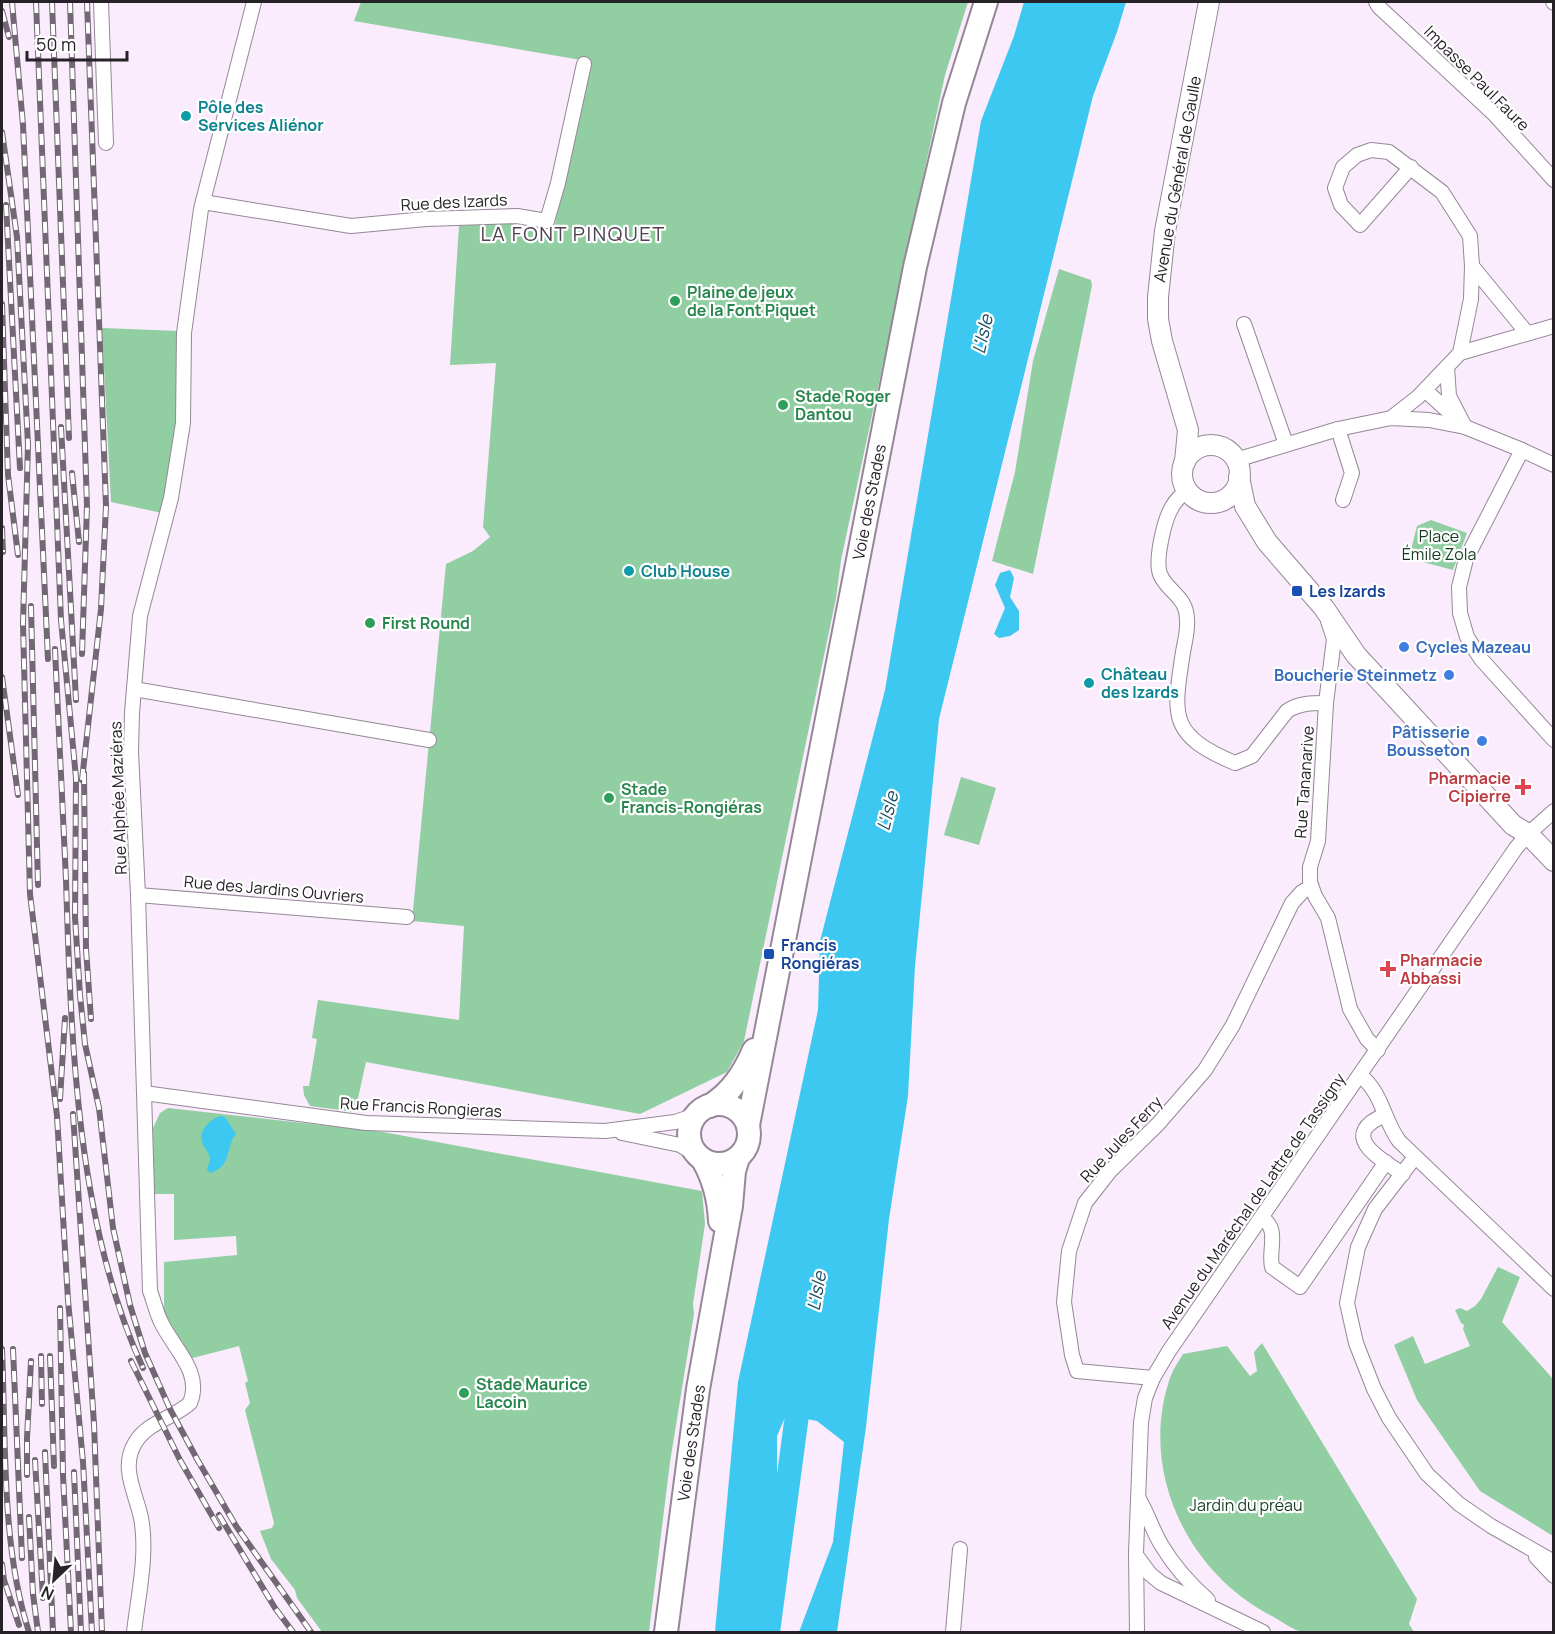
<svg xmlns="http://www.w3.org/2000/svg" width="1555" height="1634" font-family="Manrope,sans-serif">
<style>
.green{fill:#91cea2}
.water{fill:#3dc8f1}
.lines{fill:none;stroke-linecap:round;stroke-linejoin:round}
.river{stroke:#3dc8f1;stroke-width:24}
.street-casing{stroke:#958798;stroke-width:16}
.secondary-casing{stroke:#958798;stroke-width:22}
.primary-casing{stroke:#958798;stroke-width:26}
.street{stroke:#fff;stroke-width:14}
.secondary{stroke:#fff;stroke-width:20}
.primary{stroke:#fff;stroke-width:22}
.rail-casing{stroke:#726873;stroke-width:6}
.rail{stroke:#fefefe;stroke-width:4;stroke-dasharray:11;stroke-linecap:butt}
.culture-dot{fill:#0f9aa8;stroke:#fefefe;stroke-width:2}
.leisure-dot{fill:#2e9e5b;stroke:#fefefe;stroke-width:2}
.transit-dot{fill:#1a4fb4;stroke:#fefefe;stroke-width:2}
.shop-dot{fill:#3f7fe0;stroke:#fefefe;stroke-width:2}
.health-dot{fill:#e0444e;stroke:#fefefe;stroke-width:2}
.labels{text-anchor:middle;dominant-baseline:central;stroke-width:4.5;stroke-linejoin:round;paint-order:stroke}
.street-label{font-size:16px;fill:#272128;stroke:#fefefe}
.culture-label{font-size:16px;font-weight:bold;fill:#0d838f;stroke:#fefefe;text-anchor:start}
.leisure-label{font-size:16px;font-weight:bold;fill:#27864d;stroke:#fefefe;text-anchor:start}
.park-label{font-size:16px;fill:#153c22;stroke:#fefefe}
.transit-label{font-size:16px;font-weight:bold;fill:#164399;stroke:#fefefe;text-anchor:start}
.shop-label{font-size:16px;font-weight:bold;fill:#366cbe;stroke:#fefefe;text-anchor:end}
.health-label{font-size:16px;font-weight:bold;fill:#be3a42;stroke:#fefefe;text-anchor:end}
.water-label{font-size:18px;font-style:italic;fill:#185061;stroke:#fefefe}
.quarter-label{font-size:20px;letter-spacing:1.5px;fill:#4e4251;stroke:#fefefe}
</style>
<rect width="100%" height="100%" fill="#faebfd"/>
<g class="green">
<path d="M 361,2 L 968,2 L 945,75 L 841,560 L 836,598 L 744,1041 L 727,1072 L 640,1114 L 366,1062 L 355,1112 L 310,1106 L 304,1095 L 303,1086 L 309,1086 L 317,1039 L 312,1038 L 318,1000 L 459,1020 L 464,926 L 412,921 L 446,564 L 473,551 L 490,537 L 483,527 L 496,363 L 450,365 L 459,226 L 508,222 L 552,239 L 587,61 L 354,21 Z"/>
<path d="M 1059,269 L 1091,280 L 1092,286 L 1033,574 L 992,561 L 1015,472 L 1033,361 Z"/>
<path d="M 102,328 L 179,331 L 178,422 L 162,513 L 111,502 Z"/>
<path d="M 1431,520 L 1467,533 L 1453,570 L 1419,561 L 1412,558 L 1411,550 L 1417,526 Z"/>
<path d="M 961,777 L 996,788 L 979,845 L 944,835 Z"/>
<path d="M 168,1108 L 383,1132 L 702,1191 L 705,1224 L 693,1304 L 694,1314 L 670,1462 L 649,1632 L 322,1632 L 297,1598 L 295,1590 L 271,1559 L 260,1531 L 272,1528 L 274,1523 L 245,1410 L 250,1403 L 245,1383 L 248,1381 L 239,1346 L 189,1359 L 162,1315 L 164,1311 L 164,1262 L 237,1255 L 236,1236 L 174,1240 L 174,1194 L 154,1194 L 153,1128 L 160,1113 Z"/>
<path d="M 1498,1267 L 1520,1277 L 1502,1322 L 1553,1379 L 1553,1536 L 1480,1491 L 1417,1400 L 1394,1345 L 1413,1336 L 1425,1364 L 1470,1346 L 1463,1329 L 1464,1325 L 1461,1323 L 1455,1310 L 1460,1308 L 1467,1311 L 1475,1306 L 1481,1299 Z"/>
<path d="M 1262,1343 L 1417,1599 L 1409,1624 L 1414,1632 C 1388,1633 1362,1632 1336,1632 C 1326,1632 1314,1634 1304,1632 C 1293,1631 1279,1619 1268,1614 C 1185,1569 1139,1468 1170,1378 C 1173,1369 1179,1361 1183,1354 L 1227,1346 L 1250,1376 L 1257,1371 L 1254,1352 Z"/>
</g>
<g class="water">
<path d="M 1024,2 L 1126,2 L 1117,32 L 1093,96 L 939,719 L 915,966 L 908,1096 L 889,1219 L 866,1427 L 837,1632 L 799,1632 L 833,1542 L 844,1442 L 817,1421 L 786,1415 L 777,1436 L 777,1503 L 759,1632 L 715,1632 L 738,1382 L 818,1010 L 820,941 L 885,690 L 981,121 L 1014,36 Z"/>
<path d="M 1010,570 L 1014,578 L 1010,597 L 1019,611 L 1019,630 L 1010,636 L 999,638 L 994,634 L 1005,608 L 995,585 L 1000,573 Z"/>
<path d="M 220,1116 L 225,1117 L 236,1134 C 225,1147 233,1166 210,1173 L 207,1169 C 214,1154 207,1155 202,1142 C 198,1130 210,1120 220,1116 Z"/>
</g>
<g class="lines">
<path class="river" d="M 768,1632 L 801,1385"/>
<defs>
<g id="street">
<path d="M 101,2 L 106,143"/>
<path d="M 1376,2 L 1379,7 L 1495,115 L 1554,180"/>
<path d="M 1553,2 L 1554,3"/>
<path d="M 203,202 L 351,226 L 426,219 L 517,216 L 547,221 L 558,183 L 584,64"/>
<path d="M 1472,266 L 1527,333"/>
<path d="M 1244,324 L 1286,444"/>
<path d="M 1460,353 L 1554,326"/>
<path d="M 1447,367 L 1449,396 L 1465,427"/>
<path d="M 1425,390 L 1459,421"/>
<path d="M 1391,418 L 1418,397 L 1460,353 L 1471,299 L 1472,266 L 1470,236 L 1442,192 L 1389,152 L 1371,150 L 1357,155 L 1343,167 L 1335,188 L 1341,205 L 1360,225 L 1411,167"/>
<path d="M 1338,429 L 1352,473 L 1343,500"/>
<path d="M 1522,450 L 1554,465"/>
<path d="M 1236,460 L 1338,429 L 1391,418 L 1429,420 L 1465,427 L 1522,450 L 1466,559 L 1459,587 L 1460,613 L 1467,637 L 1481,659 L 1554,740"/>
<path d="M 1187,491 C 1181,495 1176,500 1172,507 C 1164,520 1155,560 1160,574 C 1167,592 1187,596 1187,620 C 1188,630 1185,641 1183,652 C 1173,717 1169,735 1235,763 L 1252,756 L 1287,711 C 1299,703 1312,703 1326,703"/>
<path d="M 1328,621 L 1334,639 L 1326,703 L 1318,841 L 1310,867 L 1310,882 L 1315,896 L 1328,918 L 1350,1009 L 1367,1039 L 1378,1050"/>
<path d="M 134,689 L 429,740"/>
<path d="M 138,895 L 407,917"/>
<path d="M 1360,1075 C 1383,1094 1383,1119 1399,1141 L 1554,1289"/>
<path d="M 144,1093 L 366,1123 L 605,1131 L 675,1122 L 696,1115"/>
<path d="M 1385,1115 C 1337,1135 1380,1159 1403,1174"/>
<path d="M 622,1133 L 680,1145 L 697,1155"/>
<path d="M 1415,1157 L 1375,1209 L 1358,1247 L 1347,1303 L 1356,1343 L 1374,1389 L 1389,1418 L 1427,1474 L 1459,1504 L 1491,1526 L 1554,1562"/>
<path d="M 1262,1218 C 1280,1229 1268,1250 1272,1267 L 1300,1287 L 1386,1162"/>
<path d="M 1153,1378 L 1077,1371 L 1072,1355 L 1064,1302 L 1069,1251 L 1085,1203 L 1110,1171 L 1158,1124 L 1205,1070 L 1233,1025 L 1292,903 L 1302,892 L 1311,887"/>
<path d="M 1139,1499 C 1148,1514 1153,1532 1162,1546 C 1174,1566 1191,1585 1208,1600"/>
<path d="M 1136,1555 L 1150,1574 L 1161,1583 L 1263,1632"/>
<path d="M 1536,1557 L 1554,1576"/>
<path d="M 134,1632 C 138,1597 148,1553 141,1518 C 136,1493 120,1468 135,1443 C 147,1422 174,1418 190,1403 C 203,1372 173,1348 161,1322 C 156,1312 154,1301 150,1291 L 138,895 L 131,752 L 132,713 L 140,616 L 171,498 L 183,423 L 184,333 L 201,209 L 254,2"/>
<path d="M 953,1632 L 960,1549"/>
<path d="M 1137,1632 L 1136,1553 L 1141,1422 L 1145,1398 L 1153,1378 L 1169,1351 L 1516,848 L 1528,834 L 1554,811"/>
</g>
<g id="secondary">
<circle cx="1211" cy="474" r="29"/>
<path d="M 1185,462 L 1188,430 L 1162,341 L 1158,319 L 1158,297 L 1165,231 L 1209,2"/>
<path d="M 1239,477 L 1245,506 L 1267,542 L 1324,608 L 1356,655 L 1513,825 L 1528,834 L 1554,861"/>
</g>
<g id="primary">
<circle cx="719" cy="1134" r="30"/>
<path d="M 710,1106 C 732,1092 744,1073 754,1050"/>
<path d="M 748,1125 L 915,267 L 954,103 L 986,2"/>
<path d="M 703,1160 C 714,1179 719,1199 720,1221"/>
<path d="M 666,1632 L 698,1389 L 731,1206 L 734,1171 L 738,1158"/>
</g>
</defs>
<use href="#street" class="street-casing"/>
<use href="#secondary" class="secondary-casing"/>
<use href="#primary" class="primary-casing"/>
<use href="#street" class="street"/>
<use href="#secondary" class="secondary"/>
<use href="#primary" class="primary"/>
<defs>
<g id="rail">
<path d="M 12,2 L 23,125 L 48,659"/>
<path d="M 36,2 L 61,620 L 76,778 L 75,917 L 80,995 L 85,1044 L 99,1108 L 113,1228 L 130,1305 L 145,1353 L 170,1409 L 197,1459 L 236,1526 L 311,1632"/>
<path d="M 52,2 L 69,438"/>
<path d="M 70,2 L 87,506 L 82,654"/>
<path d="M 2,11 L 9,37"/>
<path d="M 2,132 L 17,237 L 28,444 L 23,624 L 30,894 L 57,1116 L 68,1300 L 83,1462 L 92,1632"/>
<path d="M 6,205 L 20,468"/>
<path d="M 2,304 L 8,475 L 18,555"/>
<path d="M 61,427 L 76,700"/>
<path d="M 72,473 L 79,542"/>
<path d="M 2,528 L 3,552"/>
<path d="M 31,606 L 38,885"/>
<path d="M 55,649 C 58,726 63,803 66,880 C 71,1038 76,1223 143,1368"/>
<path d="M 2,677 L 18,795"/>
<path d="M 84,773 L 86,949 L 91,1019"/>
<path d="M 82,780 L 101,609 L 106,506 L 87,2"/>
<path d="M 60,1099 L 65,1018"/>
<path d="M 73,1114 L 94,1424 L 102,1632"/>
<path d="M 60,1308 L 63,1475 L 71,1632"/>
<path d="M 2,1349 C 6,1439 1,1546 29,1632"/>
<path d="M 13,1349 L 22,1558"/>
<path d="M 41,1356 L 42,1404"/>
<path d="M 50,1356 L 54,1466"/>
<path d="M 131,1361 L 180,1460 L 219,1528"/>
<path d="M 45,1452 L 53,1632"/>
<path d="M 35,1460 L 43,1598"/>
<path d="M 74,1472 L 81,1632"/>
<path d="M 27,1475 L 27,1438 L 31,1361"/>
<path d="M 219,1515 L 275,1608 L 293,1632"/>
<path d="M 29,1517 L 33,1594 L 38,1632"/>
<path d="M 2,1564 L 4,1580 L 19,1625"/>
</g>
</defs>
<use href="#rail" class="rail-casing"/>
<use href="#rail" class="rail"/>
</g>
<g class="culture-dot">
<circle cx="186" cy="116" r="6"/>
<circle cx="629" cy="571" r="6"/>
<circle cx="1089" cy="683" r="6"/>
</g>
<g class="leisure-dot">
<circle cx="675" cy="301" r="6"/>
<circle cx="783" cy="405" r="6"/>
<circle cx="370" cy="623" r="6"/>
<circle cx="609" cy="798" r="6"/>
<circle cx="464" cy="1393" r="6"/>
</g>
<g class="transit-dot">
<rect x="1291" y="585" width="12" height="12" rx="3"/>
<rect x="763" y="948" width="12" height="12" rx="3"/>
</g>
<g class="shop-dot">
<circle cx="1404" cy="647" r="6"/>
<circle cx="1449" cy="675" r="6"/>
<circle cx="1482" cy="741" r="6"/>
</g>
<g class="health-dot">
<path d="M1520 778h6v6h6v6h-6v6h-6v-6h-6v-6h6z"/>
<path d="M1385 960h6v6h6v6h-6v6h-6v-6h-6v-6h6z"/>
</g>
<g class="labels">
<g class="street-label">
<text transform="translate(1477 78) rotate(45)">Impasse Paul Faure</text>
<text transform="translate(1177 179) rotate(-80)">Avenue du Général de Gaulle</text>
<text transform="translate(454 202) rotate(-3)">Rue des Izards</text>
<text transform="translate(869 502) rotate(-79)">Voie des Stades</text>
<text transform="translate(1304 782) rotate(-86)">Rue Tananarive</text>
<text transform="translate(118 798) rotate(-92)">Rue Alphée Maziéras</text>
<text transform="translate(274 889) rotate(5)">Rue des Jardins Ouvriers</text>
<text transform="translate(421 1107) rotate(3)">Rue Francis Rongieras</text>
<text transform="translate(1121 1139) rotate(-47)">Rue Jules Ferry</text>
<text transform="translate(1253 1201) rotate(-55)">Avenue du Maréchal de Lattre de Tassigny</text>
<text transform="translate(691 1443) rotate(-82)">Voie des Stades</text>
</g>
<g class="culture-label">
<text x="198" y="107">Pôle des<tspan x="198" dy="18">Services Aliénor</tspan></text>
<text x="641" y="571">Club House</text>
<text x="1101" y="674">Château<tspan x="1101" dy="18">des Izards</tspan></text>
</g>
<g class="leisure-label">
<text x="687" y="292">Plaine de jeux<tspan x="687" dy="18">de la Font Piquet</tspan></text>
<text x="795" y="396">Stade Roger<tspan x="795" dy="18">Dantou</tspan></text>
<text x="382" y="623">First Round</text>
<text x="621" y="789">Stade<tspan x="621" dy="18">Francis-Rongiéras</tspan></text>
<text x="476" y="1384">Stade Maurice<tspan x="476" dy="18">Lacoin</tspan></text>
</g>
<g class="park-label">
<text x="1439" y="536">Place<tspan x="1439" dy="18">Émile Zola</tspan></text>
<text x="1246" y="1505">Jardin du préau</text>
</g>
<g class="transit-label">
<text x="1309" y="591">Les Izards</text>
<text x="781" y="945">Francis<tspan x="781" dy="18">Rongiéras</tspan></text>
</g>
<g class="shop-label">
<text x="1416" y="647" text-anchor="start">Cycles Mazeau</text>
<text x="1437" y="675">Boucherie Steinmetz</text>
<text x="1470" y="732">Pâtisserie<tspan x="1470" dy="18">Bousseton</tspan></text>
</g>
<g class="health-label">
<text x="1511" y="778">Pharmacie<tspan x="1511" dy="18">Cipierre</tspan></text>
<text x="1400" y="960" text-anchor="start">Pharmacie<tspan x="1400" dy="18">Abbassi</tspan></text>
</g>
<g class="water-label">
<text transform="translate(982 334) rotate(-77)">L'Isle</text>
<text transform="translate(887 811) rotate(-76)">L'Isle</text>
<text transform="translate(816 1291) rotate(-80)">L'Isle</text>
</g>
<g class="quarter-label">
<text x="573" y="233">LA FONT PINQUET</text>
</g>
</g>
<rect width="1555" height="1634" fill="none" stroke="#272128" stroke-width="6"/>
<g transform="translate(54 1580) rotate(206)" stroke="#fefefe" stroke-width="4.5" paint-order="stroke">
<path d="M0-4.5L10 22L0 15L-10 22Z" fill="#272128"/>
<text y="-9" font-size="16" font-weight="bold" text-anchor="middle" fill="#272128">N</text>
</g>
<path d="M27 51v9h100v-9" fill="none" stroke="#272128" stroke-width="3"/>
<text x="36" y="51" font-size="18" fill="#272128" stroke="#fefefe" stroke-width="4.5" paint-order="stroke">50 m</text>
</svg>
